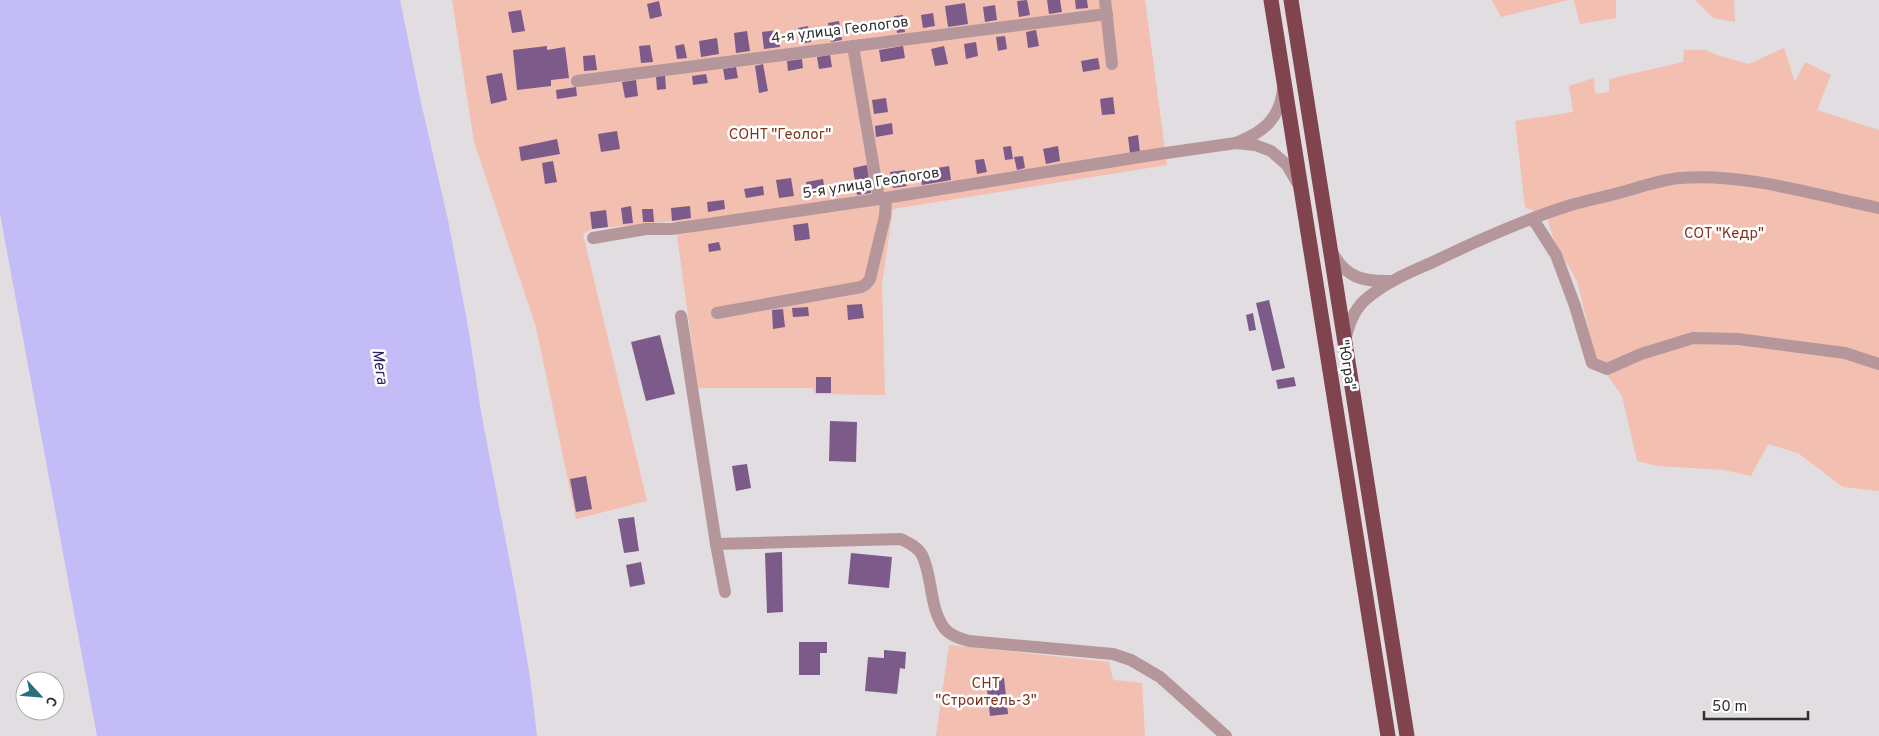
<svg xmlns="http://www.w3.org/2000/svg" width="1879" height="736" font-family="Overpass,sans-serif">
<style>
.green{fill:#f2bfb0}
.water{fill:#c3bcf7}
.building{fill:#7c5a89}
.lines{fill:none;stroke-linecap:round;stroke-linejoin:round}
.minor{stroke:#b5979b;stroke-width:12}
.highway{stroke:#7f444e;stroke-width:15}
.labels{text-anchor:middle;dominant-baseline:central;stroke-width:5;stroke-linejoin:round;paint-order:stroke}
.street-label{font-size:15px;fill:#312f30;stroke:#fff}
.park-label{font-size:15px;fill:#813520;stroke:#fff}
.water-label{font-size:16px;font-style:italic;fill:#322164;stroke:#fff}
</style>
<rect width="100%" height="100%" fill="#e2dde0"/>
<g class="green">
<path d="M 452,0 L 1145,0 L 1167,165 L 893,209 L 882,284 L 885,395 L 815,394 L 813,388 L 698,388 L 675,221 L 592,229 L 583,234 L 647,501 L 576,519 L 536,327 L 474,142 Z"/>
<path d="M 1492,0 L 1568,0 L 1501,17 Z"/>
<path d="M 1574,0 L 1616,0 L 1616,18 L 1580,24 Z"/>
<path d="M 1695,0 L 1734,0 L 1735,22 L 1713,18 Z"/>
<path d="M 1784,48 L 1795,82 L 1805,62 L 1831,75 L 1817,110 L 1879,130 L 1879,491 L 1843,487 L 1798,453 L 1768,444 L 1751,476 L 1724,470 L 1657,466 L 1637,461 L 1622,396 L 1596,359 L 1577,281 L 1554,241 L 1547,217 L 1525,207 L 1515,121 L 1573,112 L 1569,86 L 1594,78 L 1595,94 L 1609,92 L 1609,79 L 1683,62 L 1684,50 L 1705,50 L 1720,56 L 1749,64 Z"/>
<path d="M 949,645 L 1109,662 L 1113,680 L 1142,683 L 1145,736 L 936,736 Z"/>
</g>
<path class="water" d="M 0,0 L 400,0 L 420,98 L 448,220 L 469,332 L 481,412 L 515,589 L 530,677 L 537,736 L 97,736 L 0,214 Z"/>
<g class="building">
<path d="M 1027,0 L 1030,15 L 1019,17 L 1017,1 Z"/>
<path d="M 1047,0 L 1060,0 L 1062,12 L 1049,14 Z"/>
<path d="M 1075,0 L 1087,0 L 1088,8 L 1076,9 Z"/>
<path d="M 659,1 L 662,16 L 650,19 L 647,4 Z"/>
<path d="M 965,3 L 968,24 L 948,27 L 945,6 Z"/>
<path d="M 995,5 L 997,20 L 985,22 L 983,7 Z"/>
<path d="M 521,10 L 525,31 L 512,33 L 508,12 Z"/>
<path d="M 933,13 L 935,26 L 923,28 L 921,15 Z"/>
<path d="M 903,15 L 905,32 L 897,33 L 894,16 Z"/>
<path d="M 839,21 L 842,40 L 831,42 L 828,23 Z"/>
<path d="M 808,26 L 811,42 L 800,44 L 798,28 Z"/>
<path d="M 778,30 L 780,47 L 764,49 L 762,32 Z"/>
<path d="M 1036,30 L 1039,46 L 1028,48 L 1026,32 Z"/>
<path d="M 747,31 L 750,51 L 736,53 L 734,33 Z"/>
<path d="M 1005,36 L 1007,49 L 998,51 L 996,37 Z"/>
<path d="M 717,38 L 719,54 L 701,57 L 699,41 Z"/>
<path d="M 976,42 L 978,56 L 966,59 L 964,44 Z"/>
<path d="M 684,44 L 687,58 L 677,59 L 675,46 Z"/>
<path d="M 650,45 L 653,62 L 641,63 L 639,46 Z"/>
<path d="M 547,46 L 547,50 L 565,47 L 569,78 L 551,80 L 551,86 L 517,90 L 513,50 Z"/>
<path d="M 903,46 L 905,58 L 881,62 L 879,50 Z"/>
<path d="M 944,46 L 948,64 L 935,66 L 931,49 Z"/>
<path d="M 595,55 L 597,70 L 584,71 L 583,56 Z"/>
<path d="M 830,55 L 832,67 L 819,69 L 817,57 Z"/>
<path d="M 1098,58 L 1100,69 L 1083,72 L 1081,61 Z"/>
<path d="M 802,59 L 803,68 L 788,71 L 787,61 Z"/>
<path d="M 763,64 L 768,91 L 759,93 L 755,66 Z"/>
<path d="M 736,67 L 738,78 L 725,80 L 723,69 Z"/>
<path d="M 502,73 L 507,100 L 491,104 L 486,76 Z"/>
<path d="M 706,74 L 708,83 L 693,85 L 692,76 Z"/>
<path d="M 665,75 L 666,89 L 657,90 L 656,76 Z"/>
<path d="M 636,80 L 638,96 L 625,98 L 622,82 Z"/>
<path d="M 576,87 L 577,96 L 557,99 L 556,90 Z"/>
<path d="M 1113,97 L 1115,114 L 1102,115 L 1100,99 Z"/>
<path d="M 886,98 L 888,112 L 874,114 L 872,100 Z"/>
<path d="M 892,123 L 893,134 L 876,137 L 875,126 Z"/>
<path d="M 617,131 L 620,149 L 601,152 L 598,134 Z"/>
<path d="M 1138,135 L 1140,152 L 1130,153 L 1128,137 Z"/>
<path d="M 557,139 L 560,154 L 521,161 L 519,147 Z"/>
<path d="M 1011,146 L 1013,159 L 1005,160 L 1003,147 Z"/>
<path d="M 1058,146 L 1060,161 L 1046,164 L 1043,149 Z"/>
<path d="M 1023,156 L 1025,168 L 1017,170 L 1014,157 Z"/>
<path d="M 984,159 L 987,172 L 977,174 L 975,160 Z"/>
<path d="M 553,161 L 557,182 L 545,184 L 542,163 Z"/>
<path d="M 867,165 L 871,193 L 857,195 L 853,168 Z"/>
<path d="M 949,166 L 951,180 L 922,185 L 920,171 Z"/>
<path d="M 905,170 L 907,186 L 893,188 L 890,172 Z"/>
<path d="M 791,178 L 794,196 L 779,198 L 776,180 Z"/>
<path d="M 823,179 L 825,191 L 808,194 L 806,182 Z"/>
<path d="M 763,186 L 764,195 L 746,198 L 744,189 Z"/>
<path d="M 724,200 L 725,209 L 708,212 L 707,202 Z"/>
<path d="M 631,206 L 633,223 L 623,224 L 621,208 Z"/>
<path d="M 690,206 L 691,218 L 672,221 L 671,208 Z"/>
<path d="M 642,209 L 653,209 L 654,222 L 643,222 Z"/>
<path d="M 606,210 L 608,227 L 592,229 L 590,212 Z"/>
<path d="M 808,223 L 810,239 L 795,241 L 793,225 Z"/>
<path d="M 719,242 L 721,250 L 709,252 L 708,244 Z"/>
<path d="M 1269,300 L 1285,368 L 1272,371 L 1256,303 Z"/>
<path d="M 862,304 L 864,318 L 848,320 L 847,305 Z"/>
<path d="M 808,307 L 809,316 L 793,317 L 792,308 Z"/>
<path d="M 783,309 L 785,327 L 773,329 L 772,310 Z"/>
<path d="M 1253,313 L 1256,330 L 1249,331 L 1246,315 Z"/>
<path d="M 660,335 L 675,394 L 646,401 L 631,342 Z"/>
<rect x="816" y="377" width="15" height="16"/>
<path d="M 1294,377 L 1296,386 L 1278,389 L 1276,380 Z"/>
<path d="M 830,421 L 857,422 L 856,462 L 829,461 Z"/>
<path d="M 747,464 L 751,488 L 736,491 L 732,466 Z"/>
<path d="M 586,476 L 592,509 L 576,512 L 570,479 Z"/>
<path d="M 634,517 L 639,551 L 624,553 L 618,519 Z"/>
<path d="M 782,552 L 783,612 L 767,613 L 765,553 Z"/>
<path d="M 851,553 L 892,557 L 889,588 L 848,584 Z"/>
<path d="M 641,562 L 645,584 L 630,587 L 626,565 Z"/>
<path d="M 799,642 L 827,642 L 827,653 L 820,653 L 820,675 L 799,675 Z"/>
<path d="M 884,650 L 906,652 L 905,669 L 900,668 L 897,694 L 865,691 L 868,657 L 884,658 Z"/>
<path d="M 1004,678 L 1008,714 L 990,716 L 986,680 Z"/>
</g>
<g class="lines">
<g class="minor">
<path d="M 1105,0 L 1112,64"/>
<path d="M 853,46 L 879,199"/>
<path d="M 577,81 L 1107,14"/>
<path d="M 1238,142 C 1264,132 1280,118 1283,89"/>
<path d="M 1533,219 L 1556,255 L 1575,306 L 1592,363 L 1607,369 L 1641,354 L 1693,338 L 1738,339 L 1845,353 L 1879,364"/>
<path d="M 593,238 L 646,229 L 671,229 L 708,224 L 879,199 L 1152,155 L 1236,143 L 1255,145 L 1271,151 L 1287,165 L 1298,184"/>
<path d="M 1332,252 C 1346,278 1363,282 1392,281"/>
<path d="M 717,313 L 861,287 L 866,284 L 870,279 L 885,216 L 886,198"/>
<path d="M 681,316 L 716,544 L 901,539 C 909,543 918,547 922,555 C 933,577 929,609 945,629 C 951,636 961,639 969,641 L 1113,654 L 1131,660 L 1160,677 L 1226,736"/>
<path d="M 1345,340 C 1349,325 1353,311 1365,300 C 1384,283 1408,273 1431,263 C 1476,241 1523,220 1571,205 C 1589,200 1608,196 1626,191 C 1644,186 1663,179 1681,178 C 1747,173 1815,195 1879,208"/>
<path d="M 716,544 L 725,592"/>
</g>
<g class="highway">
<path d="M 1271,0 L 1388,736"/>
<path d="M 1291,0 L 1407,736"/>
</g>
</g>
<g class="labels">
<g class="street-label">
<text transform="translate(840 31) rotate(-7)">4-я улица Геологов</text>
<text transform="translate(871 184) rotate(-9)">5-я улица Геологов</text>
<text transform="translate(1346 365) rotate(81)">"Югра"</text>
</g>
<g class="park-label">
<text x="780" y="135">СОНТ "Геолог"</text>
<text x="1724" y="234">СОТ "Кедр"</text>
<text x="986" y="684">СНТ<tspan x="986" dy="17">"Строитель-3"</tspan></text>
</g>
<g class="water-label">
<text transform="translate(379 367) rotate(81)">Мега</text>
</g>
</g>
<g transform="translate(40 696) rotate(116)"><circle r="24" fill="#ffffff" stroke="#adacac"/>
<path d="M0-4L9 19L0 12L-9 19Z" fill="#28707c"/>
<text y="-8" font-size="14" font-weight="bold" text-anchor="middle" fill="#312f30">С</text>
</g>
<path d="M1704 711v8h104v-8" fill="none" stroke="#312f30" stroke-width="2.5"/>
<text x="1712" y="711" font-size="15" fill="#312f30" stroke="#ffffff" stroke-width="4" paint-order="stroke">50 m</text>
</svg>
